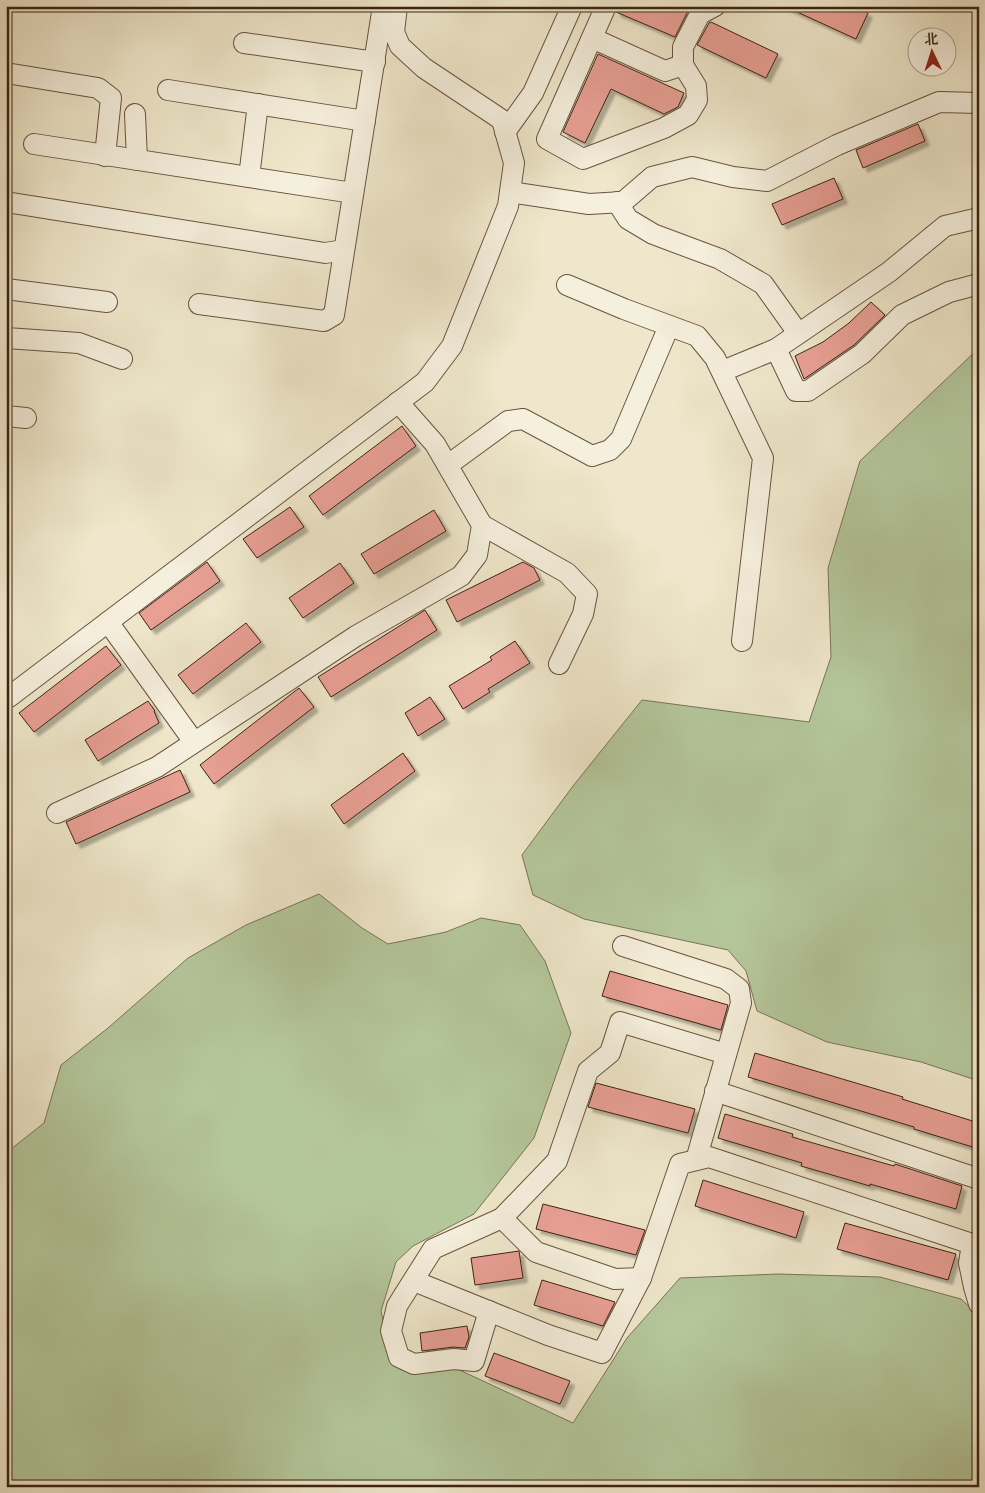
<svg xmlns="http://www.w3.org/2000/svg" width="985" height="1493" font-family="Cardo,'Noto Serif SC',serif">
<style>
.green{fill:#b4c79b;stroke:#787656}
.building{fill:#e89f94;stroke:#3b2411;filter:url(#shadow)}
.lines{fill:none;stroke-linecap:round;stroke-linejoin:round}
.minor-casing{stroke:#685540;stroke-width:22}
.minor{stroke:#f5efdd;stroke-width:20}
</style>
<defs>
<filter id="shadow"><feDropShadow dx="4.5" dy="4.5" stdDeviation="1" flood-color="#0004"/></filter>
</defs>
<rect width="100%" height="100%" fill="#efe7cb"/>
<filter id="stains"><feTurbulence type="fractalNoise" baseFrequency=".004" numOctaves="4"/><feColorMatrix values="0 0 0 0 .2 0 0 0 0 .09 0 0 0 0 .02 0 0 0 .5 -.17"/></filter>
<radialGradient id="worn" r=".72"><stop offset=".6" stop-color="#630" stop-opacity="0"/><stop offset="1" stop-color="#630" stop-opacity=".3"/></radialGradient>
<g class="green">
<path d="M 979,348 L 979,1081 L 921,1062 L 827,1042 L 757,1011 L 746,971 L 728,950 L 584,919 L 533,895 L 522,855 L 573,786 L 642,700 L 809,722 L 831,657 L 828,568 L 860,461 Z"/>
<path d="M 319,894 L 362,928 L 388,944 L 446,932 L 481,918 L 520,925 L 545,961 L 571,1033 L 534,1138 L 474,1214 L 413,1246 L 396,1262 L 381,1311 L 392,1362 L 451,1366 L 573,1423 L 627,1338 L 680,1278 L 778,1274 L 880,1277 L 961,1299 L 979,1316 L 979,1487 L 6,1487 L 6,1153 L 44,1123 L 61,1065 L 108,1028 L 188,958 L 246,925 Z"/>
</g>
<g class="building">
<path d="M 618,6 L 676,6 L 688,11 L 675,37 L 616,12 Z"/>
<path d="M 784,6 L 854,6 L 868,13 L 856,39 Z"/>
<path d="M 711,22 L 778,54 L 766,78 L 697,45 L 709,23 Z"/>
<path d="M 598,54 L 684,93 L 678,107 L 664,114 L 611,89 L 585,143 L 563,132 Z"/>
<path d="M 918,124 L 925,141 L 863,168 L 856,150 Z"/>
<path d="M 834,178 L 843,199 L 782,225 L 772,204 Z"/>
<path d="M 871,302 L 885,315 L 854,345 L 804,379 L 795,356 L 823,342 L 849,323 Z"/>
<path d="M 402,426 L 416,446 L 323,515 L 309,496 Z"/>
<path d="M 290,507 L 304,527 L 257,558 L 243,539 Z"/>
<path d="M 434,510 L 446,531 L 374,574 L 361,554 Z"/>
<path d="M 207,562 L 220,581 L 151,630 L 139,613 Z"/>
<path d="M 523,562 L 534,568 L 540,580 L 457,622 L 446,600 Z"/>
<path d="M 340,563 L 354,583 L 303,618 L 289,598 Z"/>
<path d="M 425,610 L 437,630 L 331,697 L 318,677 Z"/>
<path d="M 246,623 L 261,642 L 193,694 L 178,675 Z"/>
<path d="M 515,641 L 530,663 L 488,689 L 490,692 L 463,709 L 449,686 L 492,660 L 490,657 Z"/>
<path d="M 106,646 L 121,665 L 34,732 L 19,713 Z"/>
<path d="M 299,688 L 314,707 L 214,784 L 200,765 Z"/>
<path d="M 430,697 L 445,719 L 418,736 L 405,713 Z"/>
<path d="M 148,701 L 155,711 L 154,711 L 159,723 L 98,761 L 85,740 Z"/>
<path d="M 403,753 L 415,771 L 344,824 L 331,805 Z"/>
<path d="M 180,770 L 190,792 L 76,844 L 66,822 Z"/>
<path d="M 610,971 L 728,1005 L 721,1030 L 602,996 Z"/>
<path d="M 755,1053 L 903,1097 L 902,1099 L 979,1123 L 979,1149 L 914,1129 L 914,1127 L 748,1077 Z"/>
<path d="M 596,1083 L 695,1109 L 688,1133 L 588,1107 Z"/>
<path d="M 725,1114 L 793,1134 L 792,1137 L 894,1166 L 895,1164 L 962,1186 L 956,1209 L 870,1184 L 870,1186 L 801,1166 L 802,1163 L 718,1138 Z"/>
<path d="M 703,1180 L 804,1212 L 796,1238 L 695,1206 Z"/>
<path d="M 543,1204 L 645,1230 L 636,1255 L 536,1229 Z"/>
<path d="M 845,1223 L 956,1254 L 948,1280 L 837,1249 Z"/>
<path d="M 519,1251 L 523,1278 L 475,1285 L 471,1258 Z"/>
<path d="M 542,1280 L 615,1302 L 603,1326 L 534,1305 Z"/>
<path d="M 467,1326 L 469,1337 L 465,1348 L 453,1347 L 422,1351 L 420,1333 Z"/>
<path d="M 494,1353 L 570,1381 L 560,1404 L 485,1376 Z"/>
</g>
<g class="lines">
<defs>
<g id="minor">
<path d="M 606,6 L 547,139 L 583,159 L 664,128 L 688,115 L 697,100 L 696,86 L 683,65 L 683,47 L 700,14 L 715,6"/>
<path d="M 592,38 L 665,71 L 683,65"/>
<path d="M 244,43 L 375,62"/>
<path d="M 6,73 L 98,88 L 111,98 L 105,156"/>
<path d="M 168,90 L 365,121"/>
<path d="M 135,114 L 137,160"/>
<path d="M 505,132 L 533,93 L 572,6"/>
<path d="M 34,144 L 353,193"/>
<path d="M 249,177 L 258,104"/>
<path d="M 510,192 L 589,204 L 623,202 L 652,177 L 692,167 L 733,177 L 767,181 L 837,145 L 939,102 L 979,103"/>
<path d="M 6,202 L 325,253 L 344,250"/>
<path d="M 617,202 L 628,219 L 653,234 L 720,259 L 763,284 L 798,333"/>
<path d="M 567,285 L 624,309 L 697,336 L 715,358 L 763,458 L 742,641"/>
<path d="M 6,289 L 107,302"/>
<path d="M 199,304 L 324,321 L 334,315 L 383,6"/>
<path d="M 6,338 L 79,343 L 122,359"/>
<path d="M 776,349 L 796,391 L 808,391 L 862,354 L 902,315 L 949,292 L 979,284"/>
<path d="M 730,368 L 776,349 L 889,272 L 945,226 L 979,218"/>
<path d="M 6,416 L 26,418"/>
<path d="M 448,465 L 508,421 L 523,419 L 592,456 L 610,450 L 621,439 L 669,326"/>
<path d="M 482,525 L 567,573 L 587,594 L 583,614 L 559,664"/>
<path d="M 108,622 L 194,742"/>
<path d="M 9,697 L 425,382 L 452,346 L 508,206 L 514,163 L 502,120 L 424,68 L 400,46 L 394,32 L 397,6"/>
<path d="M 57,813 L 157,767 L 356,636 L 461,576 L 477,555 L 482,525 L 435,444 L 398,402"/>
<path d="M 623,946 L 726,979 L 739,989 L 741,1003 L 696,1160"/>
<path d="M 715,1091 L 979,1179"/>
<path d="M 502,1218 L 536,1252 L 615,1279 L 641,1278"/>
<path d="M 972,1244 L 969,1263 L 974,1287 L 979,1304"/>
<path d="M 414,1281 L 548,1335 L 602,1353 L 641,1278 L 680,1164 L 709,1157 L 972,1244 L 979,1242"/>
<path d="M 489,1311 L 474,1361 L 454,1359 L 414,1364 L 399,1357 L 391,1331 L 397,1306 L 433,1249 L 502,1218 L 557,1161 L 588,1071 L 610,1053 L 620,1022 L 726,1054"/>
</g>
</defs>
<use href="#minor" class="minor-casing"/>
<use href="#minor" class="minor"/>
</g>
<rect width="985" height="1493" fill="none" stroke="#efe7cb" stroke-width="25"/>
<rect x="8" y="8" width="970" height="1478" fill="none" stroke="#3b2411" stroke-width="2.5"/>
<rect x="12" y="12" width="960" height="1468" fill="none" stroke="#3b2411"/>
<g transform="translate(932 52) rotate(356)"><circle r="24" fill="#f5efdd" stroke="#ab9e8b"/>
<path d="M0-4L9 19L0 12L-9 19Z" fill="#8f2418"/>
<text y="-8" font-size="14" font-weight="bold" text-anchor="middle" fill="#3b2411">北</text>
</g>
<rect width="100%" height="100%" filter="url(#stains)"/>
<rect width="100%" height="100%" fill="url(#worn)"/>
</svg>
